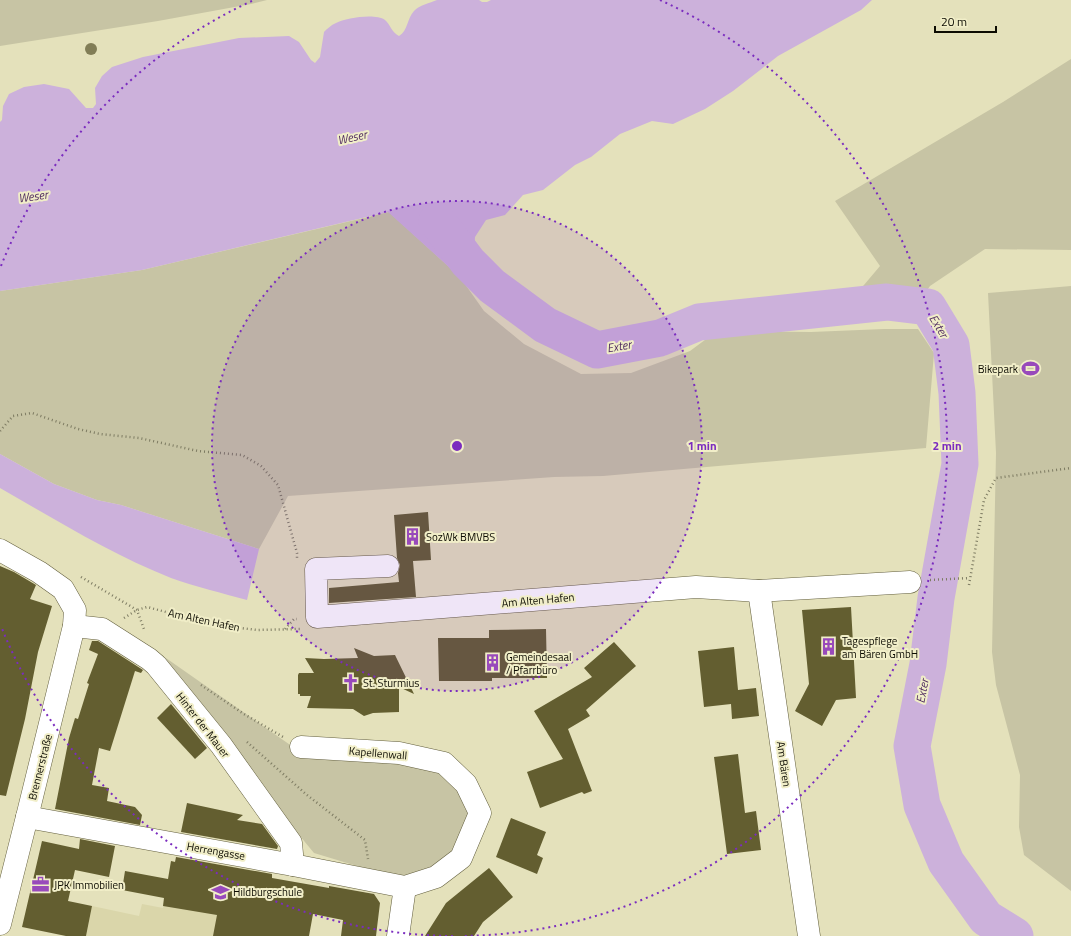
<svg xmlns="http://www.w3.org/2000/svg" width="1071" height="936" font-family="'Titillium Web',sans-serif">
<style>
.built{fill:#dad6aa}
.green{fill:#c7c4a4}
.water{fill:#ccb1db}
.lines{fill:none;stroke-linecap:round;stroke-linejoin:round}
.river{stroke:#ccb1db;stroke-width:37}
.building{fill:#635e30}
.minor-casing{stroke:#635f3e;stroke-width:23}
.path{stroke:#7d7b62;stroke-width:2.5;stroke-dasharray:1 3;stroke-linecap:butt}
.minor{stroke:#fff;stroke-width:22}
.tree{fill:#817d56}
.ring{fill:none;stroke:#7b2cbf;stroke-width:2;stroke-dasharray:2 4}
.labels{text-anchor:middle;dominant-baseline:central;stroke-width:4;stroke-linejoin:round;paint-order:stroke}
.poi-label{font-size:11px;fill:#0d0c02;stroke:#f1eec8;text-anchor:start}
.street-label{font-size:11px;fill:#0d0c02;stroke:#f1eec8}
.water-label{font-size:12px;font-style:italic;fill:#512d61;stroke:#f1eec8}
.centre{fill:#7b2cbf;stroke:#f1eec8;stroke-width:2}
.ring-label{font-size:12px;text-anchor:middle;font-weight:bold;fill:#7b2cbf;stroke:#f1eec8;stroke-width:4;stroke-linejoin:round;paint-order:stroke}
</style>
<rect width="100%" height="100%" fill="#e4e1bb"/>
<path class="built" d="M 171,861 L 276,879 L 267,936 L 86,936 L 92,906 L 139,916 L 142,904 L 163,908 Z"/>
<g class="green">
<path d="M 0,0 L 267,0 L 251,4 L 158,21 L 0,46 Z"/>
<path d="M 1071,59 L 1071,250 L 985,249 L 930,286 L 922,297 L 853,298 L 880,266 L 835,201 L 1003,102 Z"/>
<path d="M 389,212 L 460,277 L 484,311 L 524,344 L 581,374 L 631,373 L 690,351 L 717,331 L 811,332 L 884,329 L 918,329 L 934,353 L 926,448 L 603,476 L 554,477 L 288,496 L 259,549 L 121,505 L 97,500 L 54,484 L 0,454 L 0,291 L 142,270 Z"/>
<path d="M 1071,286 L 1071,891 L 1024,855 L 1019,827 L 1020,775 L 996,685 L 992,652 L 996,453 L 988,293 Z"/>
<path d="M 143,642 L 296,749 L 443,767 L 465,792 L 471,824 L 453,853 L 418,875 L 402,877 L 367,869 L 314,853 L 239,762 L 140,645 Z"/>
</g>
<g class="water">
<path d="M 437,0 L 479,0 L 482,2 L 487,2 L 491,0 L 872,0 L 861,10 L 778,56 L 733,91 L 705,109 L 673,124 L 652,121 L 620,134 L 591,157 L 575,165 L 543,190 L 523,195 L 505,215 L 486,220 L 475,237 L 474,248 L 460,277 L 388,212 L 142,270 L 0,291 L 0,122 L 2,120 L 3,106 L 9,94 L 24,87 L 44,84 L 69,89 L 86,108 L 93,108 L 96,104 L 95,88 L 102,76 L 112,67 L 143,57 L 239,38 L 289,36 L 299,42 L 311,60 L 315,63 L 320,57 L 324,32 C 327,29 331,25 336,23 C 346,18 375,13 385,20 C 390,24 392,33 399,36 C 408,31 407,18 414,11 C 419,5 430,3 437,0 Z"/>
<path d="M 0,454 L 54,484 L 97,500 L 121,505 L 259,549 L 247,600 C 222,593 196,587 171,578 C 111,554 56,520 0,488 Z"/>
</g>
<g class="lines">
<path class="river" d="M 437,221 L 468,262 L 492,286 L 545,325 L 597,350 L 660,338 L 699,322 L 887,302 L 928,307 L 951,345 L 957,393 L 960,464 L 936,598 L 928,664 L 912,746 L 922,805 L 946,862 L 986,918 L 1015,936"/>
</g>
<g class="building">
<path d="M 428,512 L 431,560 L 413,561 L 416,597 L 329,603 L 329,588 L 399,582 L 398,573 L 400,565 L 397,558 L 394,515 Z"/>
<path d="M 0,566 L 14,572 L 36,585 L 30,599 L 52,606 L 38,652 L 25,719 L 6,796 L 0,795 Z"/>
<path d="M 851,607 L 856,698 L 836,700 L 822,726 L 795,711 L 809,684 L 802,610 Z"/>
<path d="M 546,629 L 547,678 L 492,678 L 492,681 L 439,681 L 438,638 L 489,638 L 489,630 Z"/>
<path d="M 92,641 L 98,641 L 143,670 L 141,673 L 135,671 L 110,751 L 99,748 L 92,785 L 109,788 L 107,801 L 135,807 L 142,815 L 140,825 L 55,809 L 69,738 L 75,718 L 78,719 L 89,684 L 87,683 L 98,654 L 89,650 Z"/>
<path d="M 614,642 L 636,666 L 586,710 L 590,716 L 568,729 L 592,791 L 584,794 L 582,792 L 540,808 L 527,772 L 563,759 L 534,711 L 592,677 L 584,668 Z"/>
<path d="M 734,647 L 738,690 L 756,688 L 759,716 L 732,719 L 731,704 L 704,707 L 698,651 Z"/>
<path d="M 354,648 L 374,656 L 395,655 L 414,694 L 399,687 L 399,712 L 373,713 L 364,716 L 353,709 L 307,708 L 311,696 L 300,696 L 300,694 L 298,694 L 298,675 L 299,673 L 314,673 L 305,658 L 324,659 L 358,658 Z"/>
<path d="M 171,704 L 207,748 L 195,759 L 157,718 Z"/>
<path d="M 738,754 L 745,813 L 756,811 L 761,850 L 727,854 L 714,757 Z"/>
<path d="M 187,803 L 243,815 L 237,820 L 262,824 L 278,846 L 277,849 L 181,832 Z"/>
<path d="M 511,818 L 546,832 L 537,855 L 543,858 L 537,874 L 496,857 Z"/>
<path d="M 80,839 L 115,846 L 109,877 L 75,870 L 68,901 L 92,906 L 86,936 L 66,936 L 22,927 L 42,841 L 79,849 Z"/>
<path d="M 176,857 L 272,874 L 272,878 L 329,888 L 329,886 L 374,894 L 380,903 L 376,936 L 341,936 L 343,920 L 313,914 L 309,936 L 213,936 L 217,915 L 163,906 L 164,898 L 122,890 L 125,871 L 168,879 L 171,861 L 175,862 Z"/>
<path d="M 489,868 L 513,897 L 483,922 L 474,936 L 425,936 L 446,903 Z"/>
</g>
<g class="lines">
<defs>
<g id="minor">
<path d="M 0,550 L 39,572 L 63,589 L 75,610 L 74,626 L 27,817 L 0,924"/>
<path d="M 388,566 L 316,569 L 317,617 L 696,587 L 759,591 L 910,582"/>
<path d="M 759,591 L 809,936"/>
<path d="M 74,626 L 102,629 L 149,659 L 156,665 L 221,745 L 291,843 L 293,865"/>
<path d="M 27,817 L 293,865 L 405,887 L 436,877 L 461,858 L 480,813 L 466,784 L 444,763 L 399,753 L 301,747"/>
<path d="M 398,936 L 405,887"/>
</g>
</defs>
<use href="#minor" class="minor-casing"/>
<g class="path">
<path d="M 0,431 L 13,416 L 32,413 L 78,429 L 100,434 L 139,438 L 198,451 L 242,455 L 261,466 L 278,485 L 297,553 L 297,559"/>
<path d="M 81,577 L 137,610 L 144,629"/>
<path d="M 930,580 L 970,578"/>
<path d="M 969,585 L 984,500 L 996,478 L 1071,468"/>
<path d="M 124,618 L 137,610 L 147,607 L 216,625 L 257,630 L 300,629"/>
<path d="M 285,629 L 294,619 L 297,619"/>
<path d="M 201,685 L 244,714 L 283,737"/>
<path d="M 247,742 L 307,795 L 365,840 L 368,859"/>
</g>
<use href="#minor" class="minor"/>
</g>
<circle class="tree" cx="91" cy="49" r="6"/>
<circle cx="457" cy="446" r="245" fill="#7b2cbf" fill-opacity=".12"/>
<g class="ring">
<circle cx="457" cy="446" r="245"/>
<path d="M453 936A490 490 0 0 1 1 626M1 266A490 490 0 0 1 254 0M660 0A490 490 0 0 1 461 936"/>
</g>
<defs>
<symbol id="stadium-bare" viewBox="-9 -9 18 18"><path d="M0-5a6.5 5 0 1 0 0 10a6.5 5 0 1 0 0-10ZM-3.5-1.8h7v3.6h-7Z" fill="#984abb" stroke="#f1eec8" stroke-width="2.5" paint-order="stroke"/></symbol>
<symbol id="building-bare" viewBox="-9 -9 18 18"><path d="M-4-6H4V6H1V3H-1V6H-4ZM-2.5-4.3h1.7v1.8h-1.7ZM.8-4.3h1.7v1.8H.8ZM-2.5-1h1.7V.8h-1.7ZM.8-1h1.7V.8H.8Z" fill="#984abb" stroke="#f1eec8" stroke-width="2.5" paint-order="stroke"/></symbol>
<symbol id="church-bare" viewBox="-9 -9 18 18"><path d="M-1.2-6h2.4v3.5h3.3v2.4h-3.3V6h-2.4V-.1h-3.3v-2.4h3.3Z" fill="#984abb" stroke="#f1eec8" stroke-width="2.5" paint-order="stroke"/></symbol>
<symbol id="office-bare" viewBox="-9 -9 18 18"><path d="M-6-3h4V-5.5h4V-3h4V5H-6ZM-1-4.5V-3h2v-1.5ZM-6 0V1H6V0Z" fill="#984abb" stroke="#f1eec8" stroke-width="2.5" paint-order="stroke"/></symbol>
<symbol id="school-bare" viewBox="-9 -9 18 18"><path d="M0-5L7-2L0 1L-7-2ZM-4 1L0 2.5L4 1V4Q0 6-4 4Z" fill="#984abb" stroke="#f1eec8" stroke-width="2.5" paint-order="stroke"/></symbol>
</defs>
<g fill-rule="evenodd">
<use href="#stadium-bare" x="1018" y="356" width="25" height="25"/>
<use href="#building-bare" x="400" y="524" width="25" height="25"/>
<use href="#building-bare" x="816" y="634" width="25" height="25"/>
<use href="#building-bare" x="480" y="650" width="25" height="25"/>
<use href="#church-bare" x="338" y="670" width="25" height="25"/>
<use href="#office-bare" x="28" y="872" width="25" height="25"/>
<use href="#school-bare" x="208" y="880" width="25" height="25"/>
</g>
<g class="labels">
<g class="poi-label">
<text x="1018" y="369" text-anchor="end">Bikepark</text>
<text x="426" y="537">SozWk BMVBS</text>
<text x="842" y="641">Tagespflege<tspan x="842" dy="13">am Bären GmbH</tspan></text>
<text x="506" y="657">Gemeindesaal<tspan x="506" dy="13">/ Pfarrbüro</tspan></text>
<text x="363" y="683">St. Sturmius</text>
<text x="54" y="885">JPK Immobilien</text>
<text x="233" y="892">Hildburgschule</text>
</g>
<g class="street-label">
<text transform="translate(538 600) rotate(-5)">Am Alten Hafen</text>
<text transform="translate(204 620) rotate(12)">Am Alten Hafen</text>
<text transform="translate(203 725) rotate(52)">Hinter der Mauer</text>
<text transform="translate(378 753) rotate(5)">Kapellenwall</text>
<text transform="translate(784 764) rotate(82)">Am Bären</text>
<text transform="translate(40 767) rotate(-76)">Brennerstraße</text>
<text transform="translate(216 851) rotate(10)">Herrengasse</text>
</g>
<g class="water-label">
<text transform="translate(352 137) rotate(-12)">Weser</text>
<text transform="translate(33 196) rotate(-8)">Weser</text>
<text transform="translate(939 326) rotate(58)">Exter</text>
<text transform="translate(619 346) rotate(-10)">Exter</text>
<text transform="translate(922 691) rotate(-80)">Exter</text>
</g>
</g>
<circle cx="457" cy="446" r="6" class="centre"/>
<g class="ring-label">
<text x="702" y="450">1 min</text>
<text x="947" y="450">2 min</text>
</g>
<path d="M935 26v6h61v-6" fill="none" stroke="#0d0c02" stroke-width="2"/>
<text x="941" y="26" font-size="12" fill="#0d0c02" stroke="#f1eec8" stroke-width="3" paint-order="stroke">20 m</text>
</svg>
